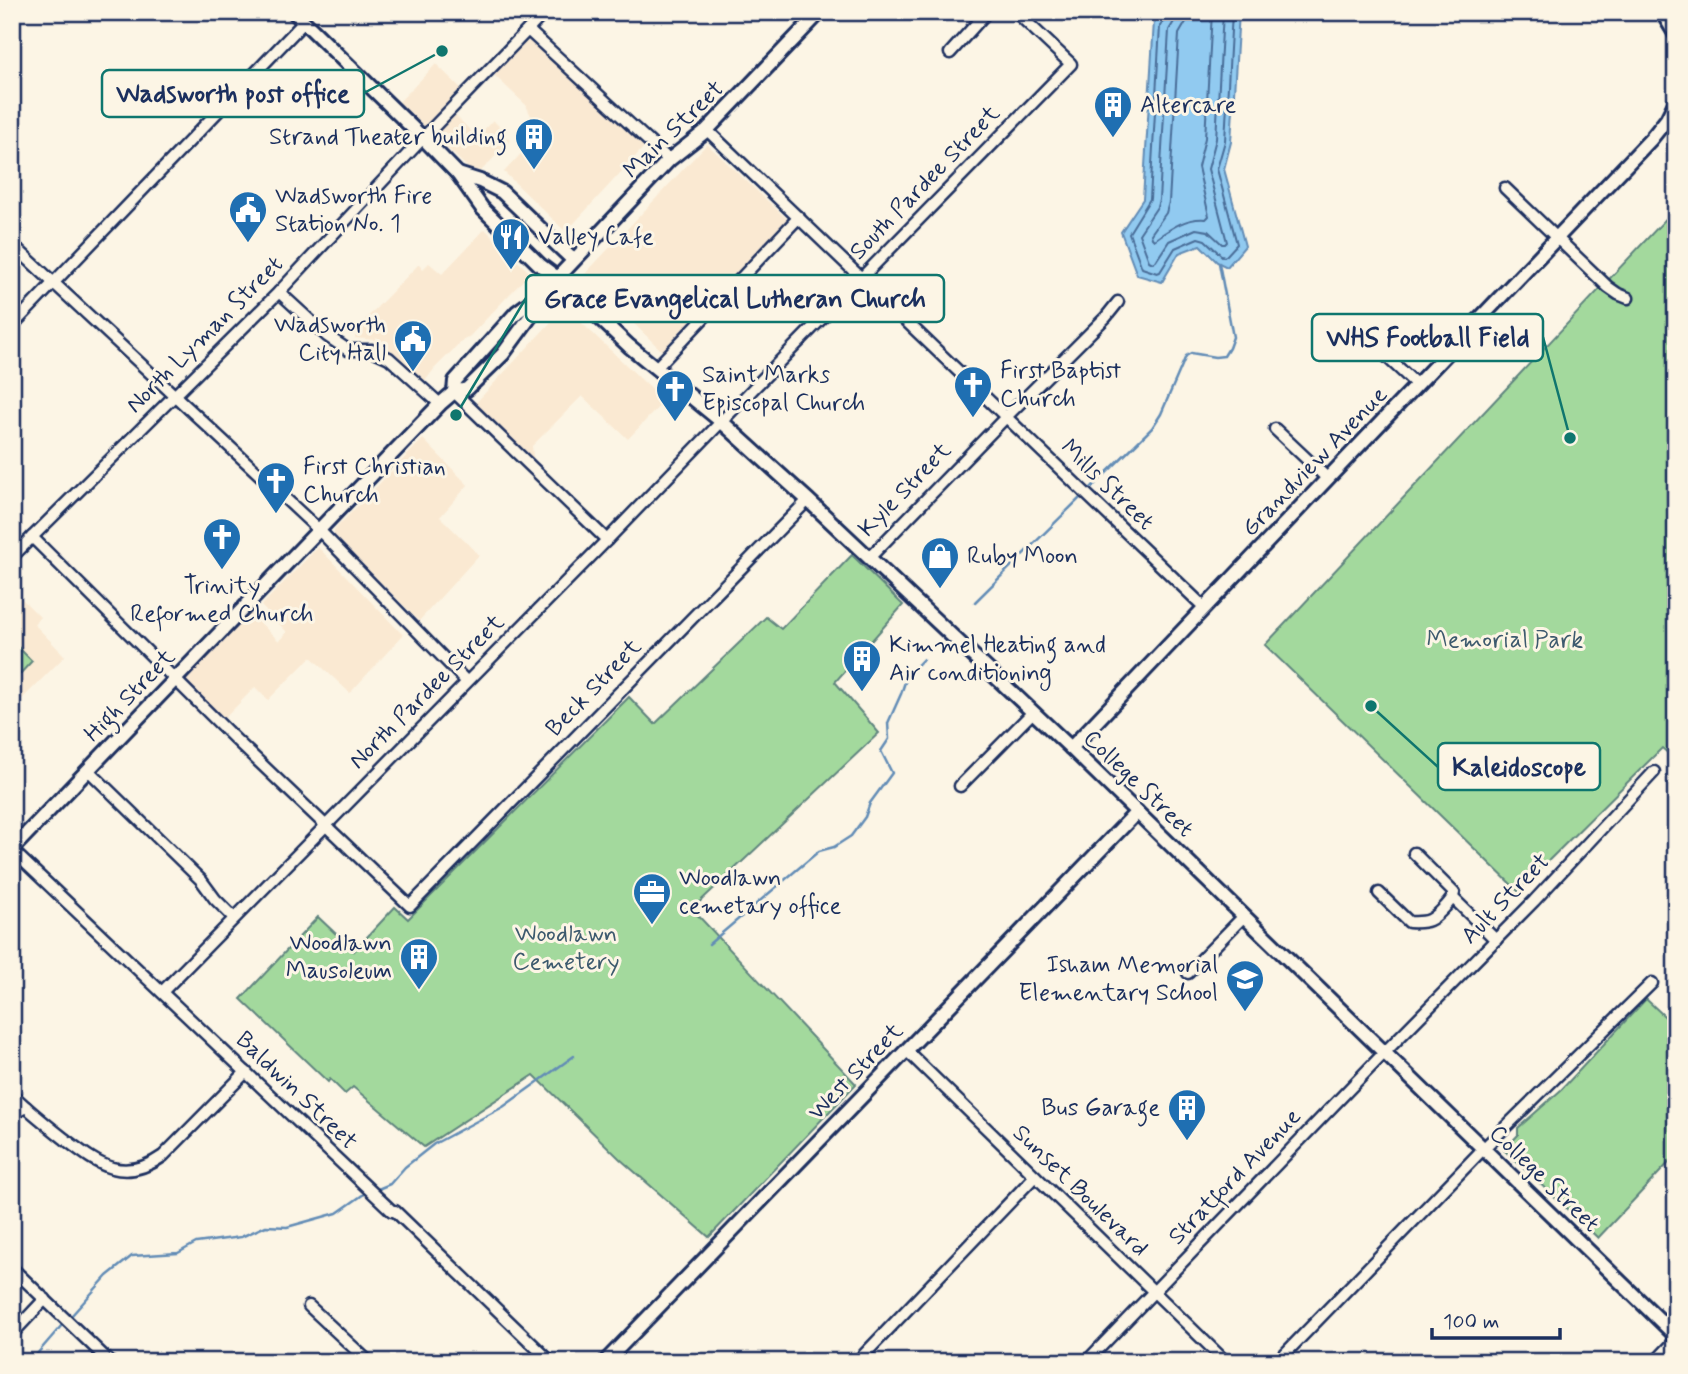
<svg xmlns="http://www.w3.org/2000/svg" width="1688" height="1374" font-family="Mynerve,sans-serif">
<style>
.built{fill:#fae9d2}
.green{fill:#a3d99d;stroke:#5f847e;stroke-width:2}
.water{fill:#91caf0;stroke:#628cb6;stroke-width:2}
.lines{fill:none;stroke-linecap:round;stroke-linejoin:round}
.shore{stroke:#4a6d98;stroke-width:2}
.stream{stroke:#628cb6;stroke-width:2.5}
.minor-casing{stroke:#1b2f5e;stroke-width:15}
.tertiary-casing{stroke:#1b2f5e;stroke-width:18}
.secondary-casing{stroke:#1b2f5e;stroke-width:18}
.minor{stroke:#fcf5e5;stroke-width:10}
.tertiary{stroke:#fcf5e5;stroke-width:12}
.secondary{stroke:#fcf5e5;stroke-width:12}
.labels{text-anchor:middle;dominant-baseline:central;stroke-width:6;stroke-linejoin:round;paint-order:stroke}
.poi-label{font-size:24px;fill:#1b2f5e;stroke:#fcf5e5;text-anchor:start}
.street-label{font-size:24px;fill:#1b2f5e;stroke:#fcf5e5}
.park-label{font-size:24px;fill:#3d5a6e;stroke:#fcf5e5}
.leader{fill:none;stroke:#0f766e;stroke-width:2.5}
.callout-dot{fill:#0f766e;stroke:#fcf5e5;stroke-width:2.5}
.callout{fill:#fcf5e5;stroke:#0f766e;stroke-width:2.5}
.callout-label{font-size:26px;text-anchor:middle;font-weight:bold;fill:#1b2f5e}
</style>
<rect width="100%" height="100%" fill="#fcf5e5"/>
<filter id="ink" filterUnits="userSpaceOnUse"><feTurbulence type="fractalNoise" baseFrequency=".0143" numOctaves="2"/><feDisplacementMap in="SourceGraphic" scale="14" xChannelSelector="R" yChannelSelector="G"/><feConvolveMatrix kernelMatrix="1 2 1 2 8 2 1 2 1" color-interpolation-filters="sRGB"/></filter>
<g filter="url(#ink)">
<g class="built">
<path d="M 530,41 L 645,146 L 566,232 L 504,172 L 544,129 L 531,116 L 526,105 L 494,75 L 525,43 Z"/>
<path d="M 436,64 L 470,97 L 455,115 L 477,137 L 493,120 L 500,127 L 499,129 L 510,141 L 481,171 L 469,169 L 399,102 Z"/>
<path d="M 707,144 L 789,221 L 664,353 L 584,275 Z"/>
<path d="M 485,229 L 530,273 L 469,337 L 465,338 L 435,368 L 425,381 L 377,338 L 374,340 L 355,338 L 357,328 L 419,264 L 423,269 L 429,263 L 442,274 Z"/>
<path d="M 565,307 L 664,401 L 628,439 L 582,396 L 532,446 L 534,466 L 472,407 Z"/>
<path d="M 423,439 L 468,485 L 440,517 L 479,555 L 419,621 L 334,535 L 334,530 Z"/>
<path d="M 318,547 L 403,635 L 350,693 L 311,657 L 268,700 L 255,687 L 224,719 L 185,681 L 250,613 L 279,641 L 287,632 L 261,606 Z"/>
<path d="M 12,589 L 40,617 L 34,624 L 65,656 L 12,709 Z"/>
</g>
<g class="green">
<path d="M 1676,208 L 1676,760 L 1662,748 L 1518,891 L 1265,645 Z"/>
<path d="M 852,555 L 903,605 L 835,682 L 879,733 L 692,909 L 856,1084 L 709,1237 L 620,1159 L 534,1075 L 424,1147 L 353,1087 L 345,1094 L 330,1079 L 328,1082 L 241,999 L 318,917 L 354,951 L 395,907 L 408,919 L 629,697 L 655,724 L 766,617 L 781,629 Z"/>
<path d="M 12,641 L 32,661 L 19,675 L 12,668 Z"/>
<path d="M 1646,999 L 1676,1027 L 1676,1155 L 1598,1238 L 1504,1150 L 1518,1135 L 1518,1128 L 1561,1090 Z"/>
</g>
<path class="water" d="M 1163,12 L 1239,12 L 1231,142 L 1224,169 L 1245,246 L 1227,267 L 1217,262 L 1200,245 L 1179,253 L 1162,282 L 1137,275 L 1121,232 L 1143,199 L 1154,21 Z"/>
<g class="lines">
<g class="shore">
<path d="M 1167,12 L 1166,18 L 1160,26 L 1150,199 L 1129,233 L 1142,268 L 1157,273 L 1160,272 L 1175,248 L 1198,238 L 1205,240 L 1223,257 L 1226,256 L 1237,244 L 1217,169 L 1225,141 L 1232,12"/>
<path d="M 1176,12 L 1175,20 L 1169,30 L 1159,200 L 1157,207 L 1139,234 L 1149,261 L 1153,263 L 1156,261 L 1169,241 L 1196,229 L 1208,231 L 1222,244 L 1225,244 L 1227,242 L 1208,169 L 1216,139 L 1223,12"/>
<path d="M 1186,12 L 1186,22 L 1179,34 L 1169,202 L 1166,213 L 1151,234 L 1152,238 L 1154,240 C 1170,229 1186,217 1206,219 L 1209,216 L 1198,167 L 1205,138 L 1212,12"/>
</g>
<g class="stream">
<path d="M 1091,488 L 1152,428 L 1161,414 L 1186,356 L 1191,353 L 1215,357 L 1224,356 L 1229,348 L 1233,337 L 1219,263"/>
<path d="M 975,602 L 1080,498"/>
<path d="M 709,944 L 819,851 L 834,847 L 851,836 L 865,817 L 870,803 L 892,773 L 881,751 L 889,739 L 888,723 L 901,694 L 907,676 L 923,659"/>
<path d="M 378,1189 L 390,1184 L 405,1167 L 434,1144 L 503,1107 L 574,1056"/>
<path d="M 72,1315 L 107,1276 L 132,1256 L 178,1253 L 196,1243 L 241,1237 L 266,1226 L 287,1227 L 337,1213 L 364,1194"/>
<path d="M 30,1362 L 62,1325"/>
</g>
<defs>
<g id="minor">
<path d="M 528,30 L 669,160"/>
<path d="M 950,53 L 987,12"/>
<path d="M 707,130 L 1205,608"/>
<path d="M 1505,188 L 1608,287 L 1618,294 L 1628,298"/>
<path d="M 12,244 L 319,530 L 466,681"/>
<path d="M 279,292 L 327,336 L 348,350 L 372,350 L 389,358 L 440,404"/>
<path d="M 12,326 L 304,22"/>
<path d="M 1363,342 L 1371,342 L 1417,385"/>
<path d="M 657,367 L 799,217"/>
<path d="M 454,392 L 607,540"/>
<path d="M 1275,429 L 1328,479"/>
<path d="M 32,537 L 234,738 L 410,906 L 808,500"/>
<path d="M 12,557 L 279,292 L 423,138 L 545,12"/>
<path d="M 869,558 L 1006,417 L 1106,317 L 1118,302"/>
<path d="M 88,770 L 201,880 L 215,899 L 234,918"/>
<path d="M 960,786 L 1033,712"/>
<path d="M 12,850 L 392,1211 L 395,1211 L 551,1362"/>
<path d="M 1379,893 L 1409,922 C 1428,923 1432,921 1445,907 C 1449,902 1453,899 1454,893 L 1414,853"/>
<path d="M 1453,898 L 1496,940"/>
<path d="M 1188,973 L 1244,916"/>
<path d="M 162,992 L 607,540 L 781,360 L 1071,64 L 1016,12"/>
<path d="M 906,1050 L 1226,1362"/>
<path d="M 12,1094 C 29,1111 47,1125 66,1140 C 99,1165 123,1184 163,1156 L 246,1072"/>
<path d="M 12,1114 L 26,1107"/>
<path d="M 12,1268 L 110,1362"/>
<path d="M 309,1306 L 369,1362"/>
<path d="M 12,1334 L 45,1299"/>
<path d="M 857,1362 L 1035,1176"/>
<path d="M 1086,1362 L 1384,1053 L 1534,901 L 1654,772"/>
<path d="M 1277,1362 L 1483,1149 L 1652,983"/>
<path d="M 1655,1362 L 1676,1340"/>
</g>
<g id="tertiary">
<path d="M 1662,12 L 1676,35"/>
<path d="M 1071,748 L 1651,139 L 1667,119 L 1676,101"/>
<path d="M 605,1362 L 1137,812"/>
</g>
<g id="secondary">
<path d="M 294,12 L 423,138 L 458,174 L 482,208 L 540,265 L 556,277 L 629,346 L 722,422 L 808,500 L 1071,748 L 1676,1336"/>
<path d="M 458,174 L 480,181 L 502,192 L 573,260"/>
<path d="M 454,392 L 455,381 L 517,312 L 544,292 L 669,160 L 707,130 L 820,12"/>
<path d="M 12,849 L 440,404 L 454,392 L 467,389 L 503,354 L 530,317 L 544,292"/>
</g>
</defs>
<use href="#minor" class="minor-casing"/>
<use href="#tertiary" class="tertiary-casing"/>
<use href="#secondary" class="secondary-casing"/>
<use href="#minor" class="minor"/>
<use href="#tertiary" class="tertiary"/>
<use href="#secondary" class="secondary"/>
</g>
</g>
<defs>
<symbol id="building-pin" viewBox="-11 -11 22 30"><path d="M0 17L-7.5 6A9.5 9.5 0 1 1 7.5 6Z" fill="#1f6fb2" stroke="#fcf5e5"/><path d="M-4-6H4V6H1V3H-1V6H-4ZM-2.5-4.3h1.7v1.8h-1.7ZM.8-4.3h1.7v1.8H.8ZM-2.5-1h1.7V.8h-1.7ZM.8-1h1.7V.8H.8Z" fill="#fff"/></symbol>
<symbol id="civic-pin" viewBox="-11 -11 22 30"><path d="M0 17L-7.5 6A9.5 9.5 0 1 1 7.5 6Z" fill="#1f6fb2" stroke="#fcf5e5"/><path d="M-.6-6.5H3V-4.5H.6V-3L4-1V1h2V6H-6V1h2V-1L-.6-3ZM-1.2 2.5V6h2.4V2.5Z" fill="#fff"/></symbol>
<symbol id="restaurant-pin" viewBox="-11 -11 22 30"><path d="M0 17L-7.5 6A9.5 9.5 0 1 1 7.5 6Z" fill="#1f6fb2" stroke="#fcf5e5"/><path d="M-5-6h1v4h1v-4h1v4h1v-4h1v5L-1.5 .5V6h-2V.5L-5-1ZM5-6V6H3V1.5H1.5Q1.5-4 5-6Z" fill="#fff"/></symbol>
<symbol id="church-pin" viewBox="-11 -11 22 30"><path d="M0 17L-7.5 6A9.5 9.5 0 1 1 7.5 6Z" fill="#1f6fb2" stroke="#fcf5e5"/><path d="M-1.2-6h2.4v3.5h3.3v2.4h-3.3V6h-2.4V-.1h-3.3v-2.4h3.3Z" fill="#fff"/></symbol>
<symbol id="shop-pin" viewBox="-11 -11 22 30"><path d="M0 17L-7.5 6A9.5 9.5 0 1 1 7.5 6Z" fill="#1f6fb2" stroke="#fcf5e5"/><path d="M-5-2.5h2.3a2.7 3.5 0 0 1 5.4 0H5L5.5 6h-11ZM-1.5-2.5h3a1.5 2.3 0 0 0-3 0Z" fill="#fff"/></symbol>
<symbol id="office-pin" viewBox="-11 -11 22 30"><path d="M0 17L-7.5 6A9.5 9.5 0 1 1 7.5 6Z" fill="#1f6fb2" stroke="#fcf5e5"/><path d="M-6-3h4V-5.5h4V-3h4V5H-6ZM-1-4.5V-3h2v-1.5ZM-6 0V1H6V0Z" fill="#fff"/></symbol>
<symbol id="school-pin" viewBox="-11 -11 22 30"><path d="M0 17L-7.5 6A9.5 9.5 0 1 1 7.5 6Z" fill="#1f6fb2" stroke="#fcf5e5"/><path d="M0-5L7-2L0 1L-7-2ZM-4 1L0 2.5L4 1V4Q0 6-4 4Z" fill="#fff"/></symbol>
</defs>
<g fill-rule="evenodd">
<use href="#building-pin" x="1091" y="83" width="44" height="60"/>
<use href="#building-pin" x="512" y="115" width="44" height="60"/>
<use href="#civic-pin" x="226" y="188" width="44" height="60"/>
<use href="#restaurant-pin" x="489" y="215" width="44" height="60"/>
<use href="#civic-pin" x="391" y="317" width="44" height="60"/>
<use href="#church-pin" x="951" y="363" width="44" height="60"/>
<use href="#church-pin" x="653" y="367" width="44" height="60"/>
<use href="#church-pin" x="254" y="459" width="44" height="60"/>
<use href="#church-pin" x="200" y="515" width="44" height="60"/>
<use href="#shop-pin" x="918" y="534" width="44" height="60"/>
<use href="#building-pin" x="840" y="637" width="44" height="60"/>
<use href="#office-pin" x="630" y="870" width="44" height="60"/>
<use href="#building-pin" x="397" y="935" width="44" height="60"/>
<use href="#school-pin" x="1223" y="957" width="44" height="60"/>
<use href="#building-pin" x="1165" y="1086" width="44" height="60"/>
</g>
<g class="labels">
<g class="poi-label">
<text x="1140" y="105">Altercare</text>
<text x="507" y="137" text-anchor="end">Strand Theater building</text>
<text x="275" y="196">Wadsworth Fire<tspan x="275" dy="28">Station No. 1</tspan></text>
<text x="538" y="237">Valley Cafe</text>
<text x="386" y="325" text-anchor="end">Wadsworth<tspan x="386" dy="28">City Hall</tspan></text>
<text x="1000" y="371">First Baptist<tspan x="1000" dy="28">Church</tspan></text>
<text x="702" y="375">Saint Marks<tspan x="702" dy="28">Episcopal Church</tspan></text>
<text x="303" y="467">First Christian<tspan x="303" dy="28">Church</tspan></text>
<text x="967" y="556">Ruby Moon</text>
<text x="222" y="586" text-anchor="middle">Trinity<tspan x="222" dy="28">Reformed Church</tspan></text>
<text x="889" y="645">Kimmel Heating and<tspan x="889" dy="28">Air conditioning</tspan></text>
<text x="679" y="878">Woodlawn<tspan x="679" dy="28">cemetary office</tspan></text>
<text x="392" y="943" text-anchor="end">Woodlawn<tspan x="392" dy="28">Mausoleum</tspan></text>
<text x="1218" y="965" text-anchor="end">Isham Memorial<tspan x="1218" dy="28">Elementary School</tspan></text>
<text x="1160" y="1108" text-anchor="end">Bus Garage</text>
</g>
<g class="street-label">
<text transform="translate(674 130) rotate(-44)">Main Street</text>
<text transform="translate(925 183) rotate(-46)">South Pardee Street</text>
<text transform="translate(205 335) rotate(-45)">North Lyman Street</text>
<text transform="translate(1315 462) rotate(-46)">Grandview Avenue</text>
<text transform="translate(1107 485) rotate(44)">Mills Street</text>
<text transform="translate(905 490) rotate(-46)">Kyle Street</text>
<text transform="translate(594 688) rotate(-46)">Beck Street</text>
<text transform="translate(427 692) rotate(-45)">North Pardee Street</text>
<text transform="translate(130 696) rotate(-46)">High Street</text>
<text transform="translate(1138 784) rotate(44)">College Street</text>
<text transform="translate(1506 899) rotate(-46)">Ault Street</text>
<text transform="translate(856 1072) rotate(-46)">West Street</text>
<text transform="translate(296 1091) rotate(44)">Baldwin Street</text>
<text transform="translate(1235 1177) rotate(-46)">Stratford Avenue</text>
<text transform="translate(1544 1179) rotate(44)">College Street</text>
<text transform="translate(1080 1191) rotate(44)">Sunset Boulevard</text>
</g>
<g class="park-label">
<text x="1505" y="640">Memorial Park</text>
<text x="566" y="934">Woodlawn<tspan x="566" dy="28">Cemetery</tspan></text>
</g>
</g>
<path class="leader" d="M442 51L364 93M456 415L526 298M1570 438L1543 337M1371 706L1438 767"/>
<g class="callout-dot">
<circle cx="442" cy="51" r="7"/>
<circle cx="456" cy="415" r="7"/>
<circle cx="1570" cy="438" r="7"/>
<circle cx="1371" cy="706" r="7"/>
</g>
<g class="callout">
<rect x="102" y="70" width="262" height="47" rx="7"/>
<rect x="526" y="275" width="418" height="47" rx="7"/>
<rect x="1312" y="314" width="231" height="47" rx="7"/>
<rect x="1438" y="743" width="162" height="47" rx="7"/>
</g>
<g class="callout-label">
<text x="233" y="102">Wadsworth post office</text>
<text x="735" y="307">Grace Evangelical Lutheran Church</text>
<text x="1428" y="346">WHS Football Field</text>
<text x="1519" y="776">Kaleidoscope</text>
</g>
<rect width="1688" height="1374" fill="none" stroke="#fcf5e5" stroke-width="42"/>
<rect x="21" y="21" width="1646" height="1332" fill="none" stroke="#1b2f5e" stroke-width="2.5" filter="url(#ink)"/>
<path d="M1432 1328v10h128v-10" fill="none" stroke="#1b2f5e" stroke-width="3.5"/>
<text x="1443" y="1328" font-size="21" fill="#1b2f5e" stroke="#fcf5e5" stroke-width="5" paint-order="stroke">100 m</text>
</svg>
